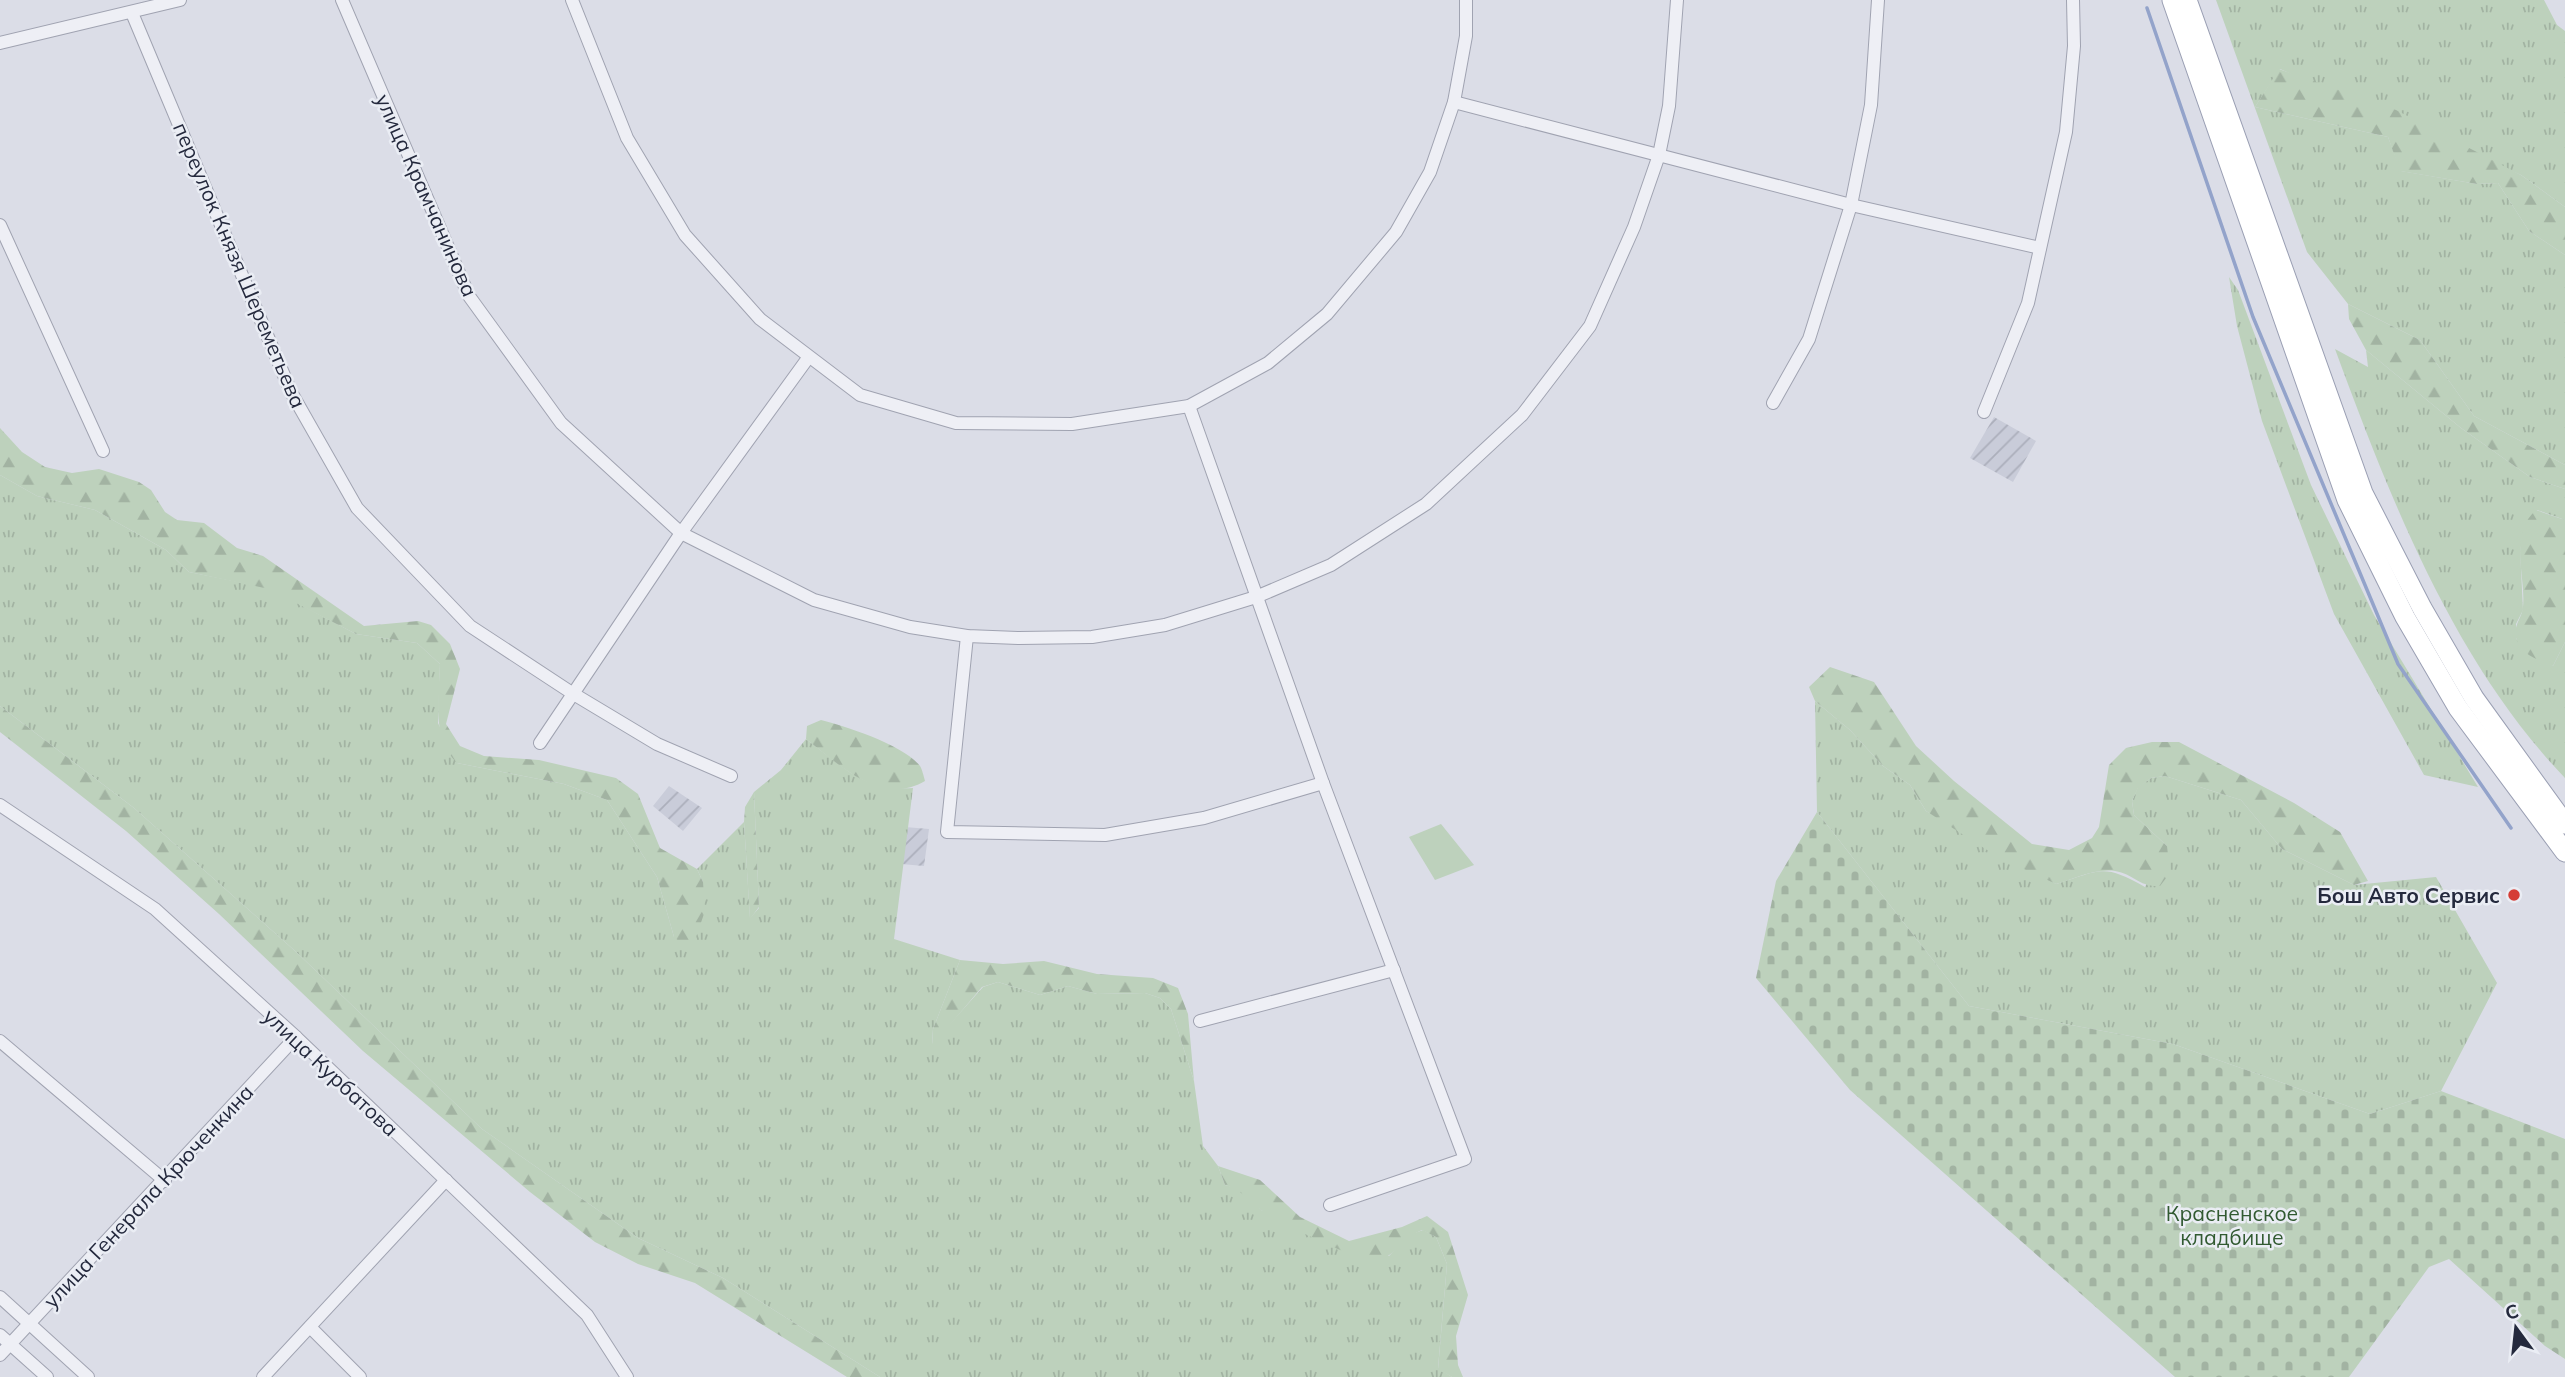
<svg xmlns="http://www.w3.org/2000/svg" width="2565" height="1377" font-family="Mulish,sans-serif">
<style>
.industrial{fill:url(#industrial-furrows)}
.grass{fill:url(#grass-tufts)}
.forest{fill:url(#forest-firs)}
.cemetery{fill:url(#cemetery-stones)}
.green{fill:#bdd1bc}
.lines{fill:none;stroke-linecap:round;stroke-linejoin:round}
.stream{stroke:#93a3ca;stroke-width:3.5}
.street-casing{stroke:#a0a3b1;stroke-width:14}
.primary-casing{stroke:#9a9fb3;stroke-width:21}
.street{stroke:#eeeff5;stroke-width:12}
.primary{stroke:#fff;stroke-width:19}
.poi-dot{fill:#d53d36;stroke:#eaedf4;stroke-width:2.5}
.labels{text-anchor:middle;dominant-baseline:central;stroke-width:5;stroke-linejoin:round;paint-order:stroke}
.street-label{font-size:21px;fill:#24293d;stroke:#eaedf4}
.poi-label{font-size:21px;font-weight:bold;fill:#24293d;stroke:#eaedf4;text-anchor:end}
.park-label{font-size:21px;fill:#315a31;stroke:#eaedf4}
</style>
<defs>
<pattern id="industrial-furrows" width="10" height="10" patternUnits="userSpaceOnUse" patternTransform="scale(1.75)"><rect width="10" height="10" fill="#c9ccd9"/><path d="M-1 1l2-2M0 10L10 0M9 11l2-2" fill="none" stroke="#acafbb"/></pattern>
<pattern id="grass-tufts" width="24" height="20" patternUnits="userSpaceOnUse" patternTransform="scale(1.75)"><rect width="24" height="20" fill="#bdd1bc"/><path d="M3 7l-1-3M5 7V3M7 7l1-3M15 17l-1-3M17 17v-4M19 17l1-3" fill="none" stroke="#a2b3a2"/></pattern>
<pattern id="forest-firs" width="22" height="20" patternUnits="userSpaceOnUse" patternTransform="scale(1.75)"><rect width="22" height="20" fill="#bdd1bc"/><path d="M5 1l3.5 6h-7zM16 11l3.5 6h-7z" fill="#a2b3a2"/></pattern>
<pattern id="cemetery-stones" width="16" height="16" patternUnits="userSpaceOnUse" patternTransform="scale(1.75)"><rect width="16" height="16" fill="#bdd1bc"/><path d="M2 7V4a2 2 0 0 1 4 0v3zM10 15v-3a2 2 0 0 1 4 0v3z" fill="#a2b3a2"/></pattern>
</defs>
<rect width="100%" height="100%" fill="#dbdde7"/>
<g class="industrial">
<path d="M 1994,417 L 2036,441 L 2013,482 L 1970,458 Z"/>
<path d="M 669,786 L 702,808 L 683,831 L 653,806 Z"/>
<path d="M 905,827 L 929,829 L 924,866 L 901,864 Z"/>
</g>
<g class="grass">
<path d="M 2216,0 L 2544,0 L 2557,25 L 2565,31 L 2565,207 L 2521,175 L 2280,69 L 2255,107 L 2388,137 L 2401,171 L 2477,184 L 2498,183 L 2529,231 L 2565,255 L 2565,465 L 2474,416 L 2420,340 L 2348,304 L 2307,252 Z"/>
<path d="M 2229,277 L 2238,290 L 2311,485 L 2374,615 L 2478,787 L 2424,775 L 2334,614 L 2262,421 L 2237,326 Z"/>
<path d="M 2335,349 L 2368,367 L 2366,350 L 2461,428 L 2530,477 L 2565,489 L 2565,520 L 2537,510 L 2520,548 L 2523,610 L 2516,624 L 2516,639 L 2553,666 L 2565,642 L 2565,778 C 2453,661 2390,498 2335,349 Z"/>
<path d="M 0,475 L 37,496 L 95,510 L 166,550 L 189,572 L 269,588 L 356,634 L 417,643 L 440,664 L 438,723 L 457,763 L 564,784 L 607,800 L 657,877 L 674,937 L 703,882 L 697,869 L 744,822 L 750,918 L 759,908 L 754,792 L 781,770 L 806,739 C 845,768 863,791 913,788 L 894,939 L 960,960 L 933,1029 L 932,1044 L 983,987 L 998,982 L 1040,995 L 1068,986 L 1097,994 L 1145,993 L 1160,998 L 1171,1009 L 1194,1081 L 1203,1146 L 1218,1166 L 1225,1185 L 1240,1189 L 1261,1210 L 1389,1256 L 1409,1235 L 1423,1230 L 1436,1237 L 1447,1264 L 1438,1368 L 1452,1377 L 880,1377 L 723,1278 L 638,1238 L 482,1129 L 294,950 L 134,808 L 0,706 Z"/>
<path d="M 1815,701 L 1850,730 L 1883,766 L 1910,785 L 1926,811 L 2056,884 C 2101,870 2103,863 2145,887 L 2167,846 L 2134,815 L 2132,801 L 2138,787 L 2151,778 L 2165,776 L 2241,800 L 2282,849 L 2354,885 L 2436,877 L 2497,983 L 2441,1091 L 2370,1114 L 2173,1044 L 1969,1006 L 1817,812 Z"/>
</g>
<g class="forest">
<path d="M 2279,69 L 2396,110 L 2521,175 L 2565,207 L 2565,255 L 2529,231 L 2498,183 L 2477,184 L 2400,171 L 2388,137 L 2255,107 Z"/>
<path d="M 2348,304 L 2420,340 L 2474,416 L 2565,465 L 2565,489 L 2530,477 L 2461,428 L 2366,350 L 2349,319 Z"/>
<path d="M 0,428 L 22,452 L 45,467 L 72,473 L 99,469 L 139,482 L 151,490 L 165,512 L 177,520 L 204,523 L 237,548 L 263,556 L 364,626 L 418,621 L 431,625 L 450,644 L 460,669 L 446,724 L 460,746 L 484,756 L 539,760 L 616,778 L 638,794 L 660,848 L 697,869 L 703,882 L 705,911 L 696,937 L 685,947 L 674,937 L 657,877 L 607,800 L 564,784 L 457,763 C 431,737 439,697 440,664 L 417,643 L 356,634 L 269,589 L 189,572 L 166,550 L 95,510 L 37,496 L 0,475 Z"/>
<path d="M 2536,510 L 2565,520 L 2565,642 L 2553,666 C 2538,659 2520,655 2516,638 C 2513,625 2522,618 2523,607 C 2526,575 2508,535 2536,510 Z"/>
<path d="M 1830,667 L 1874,682 L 1916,746 L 1954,781 L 2032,844 L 2069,850 L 2092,838 L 2099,827 L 2109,765 L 2126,748 L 2152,742 L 2179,742 L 2294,803 L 2340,832 L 2368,881 L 2354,885 L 2282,849 L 2241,800 L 2165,776 L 2151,778 L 2138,788 L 2132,801 L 2134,815 L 2167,846 L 2170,873 L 2160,886 C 2138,887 2134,874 2115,871 C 2096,868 2074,879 2056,884 L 1998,857 L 1926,811 L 1910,785 L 1883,766 L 1850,730 L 1815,701 L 1809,687 Z"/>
<path d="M 0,706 L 134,808 L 294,950 L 482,1129 L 638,1238 L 723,1278 L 880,1377 L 847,1377 L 695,1283 L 638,1264 L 595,1242 L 530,1192 L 363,1051 L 219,914 L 126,831 L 0,732 Z"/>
<path d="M 821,720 C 845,726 904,745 920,766 C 922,769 924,777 925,781 C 881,807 840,765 806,739 L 807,726 Z"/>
<path d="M 754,792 L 759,907 L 750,919 L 744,822 L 745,807 Z"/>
<path d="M 960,960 L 1003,964 L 1044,961 L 1097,974 L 1153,978 L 1178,988 L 1188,1014 L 1194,1081 L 1171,1009 L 1160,998 L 1145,993 L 1097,994 L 1068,986 L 1040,995 L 998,982 L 982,987 L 932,1046 L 933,1029 Z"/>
<path d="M 1218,1166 L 1260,1180 L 1300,1217 L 1349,1241 L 1402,1227 L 1427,1216 L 1448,1232 L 1468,1295 L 1456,1336 L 1458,1365 L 1463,1377 L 1452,1377 L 1438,1369 L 1447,1264 L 1436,1237 L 1422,1230 C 1405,1237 1396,1255 1379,1260 C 1360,1264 1283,1223 1264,1212 C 1248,1202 1245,1191 1225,1185 Z"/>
</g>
<path class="cemetery" d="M 1817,812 L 1969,1006 L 2173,1044 L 2370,1114 L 2441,1091 L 2565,1139 L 2565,1359 L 2545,1346 L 2449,1259 L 2429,1267 L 2349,1377 L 2175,1377 L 1850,1090 L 1756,978 L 1776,881 Z"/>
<path class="green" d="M 1441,824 L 1474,865 L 1435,880 L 1409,837 Z"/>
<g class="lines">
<path class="stream" d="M 2147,8 L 2253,317 L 2398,664 L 2511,828"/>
<defs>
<g id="street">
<path d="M 342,0 L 469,296 L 561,423 L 681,533 L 814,600 L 910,627 L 967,636 L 1019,638 L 1092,637 L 1165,625 L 1256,597 L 1331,565 L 1426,504 L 1522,415 L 1590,326 L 1634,227 L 1659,155 L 1669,106 L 1677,0"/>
<path d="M 572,0 L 627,138 L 685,235 L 760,319 L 860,395 L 956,423 L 1072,424 L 1189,406 L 1268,363 L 1327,314 L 1396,232 L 1430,172 L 1454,102 L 1466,36 L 1466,0"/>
<path d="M 132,13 L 291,392 L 357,508 L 470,626 L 572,693 L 657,744 L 731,776"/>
<path d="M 0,43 L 180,0"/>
<path d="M 1454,102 L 1851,205 L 2040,248"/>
<path d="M 0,225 L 103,451"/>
<path d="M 1773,403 L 1809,339 L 1851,205 L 1871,105 L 1878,0"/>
<path d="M 1189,406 L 1323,783 L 1465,1159 L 1330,1205"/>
<path d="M 1984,412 L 2028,303 L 2066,132 L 2074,46 L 2073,0"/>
<path d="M 967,636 L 947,832 L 1105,835 L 1204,818 L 1323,783"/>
<path d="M 540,743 L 681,533 L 808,358"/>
<path d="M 0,805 L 155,909 L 296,1037 L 587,1315 L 627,1377"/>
<path d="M 1200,1021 L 1394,970"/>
<path d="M 0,1041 L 165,1181"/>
<path d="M 0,1297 L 88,1377"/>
<path d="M 310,1327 L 360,1377"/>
<path d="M 0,1335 L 47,1377"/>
<path d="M 0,1355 L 296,1037"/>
<path d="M 263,1377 L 446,1180"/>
</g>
<g id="primary">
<path d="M 2172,0 L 2347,500 L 2405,617 L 2458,708 L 2565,852"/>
<path d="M 2187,0 L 2363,493 L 2422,608 L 2474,698 L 2565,824"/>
</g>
</defs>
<use href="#street" class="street-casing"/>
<use href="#primary" class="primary-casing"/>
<use href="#street" class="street"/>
<use href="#primary" class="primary"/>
</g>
<circle class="poi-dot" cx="2514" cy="895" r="7"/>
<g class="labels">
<g class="street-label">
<text transform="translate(427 195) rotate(66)">улица Крамчанинова</text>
<text transform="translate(240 265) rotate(67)">переулок Князя Шереметьева</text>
<text transform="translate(331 1072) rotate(43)">улица Курбатова</text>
<text transform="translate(148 1196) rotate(-47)">улица Генерала Крюченкина</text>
</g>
<g class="poi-label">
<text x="2500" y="895">Бош Авто Сервис</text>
</g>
<g class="park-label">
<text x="2232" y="1213">Красненское<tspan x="2232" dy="24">кладбище</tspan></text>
</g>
</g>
<g transform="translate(2516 1328) rotate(345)" stroke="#eaedf4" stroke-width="5" paint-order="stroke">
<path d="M0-5L12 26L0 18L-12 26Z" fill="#24293d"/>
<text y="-10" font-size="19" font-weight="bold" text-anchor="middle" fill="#24293d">С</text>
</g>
</svg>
